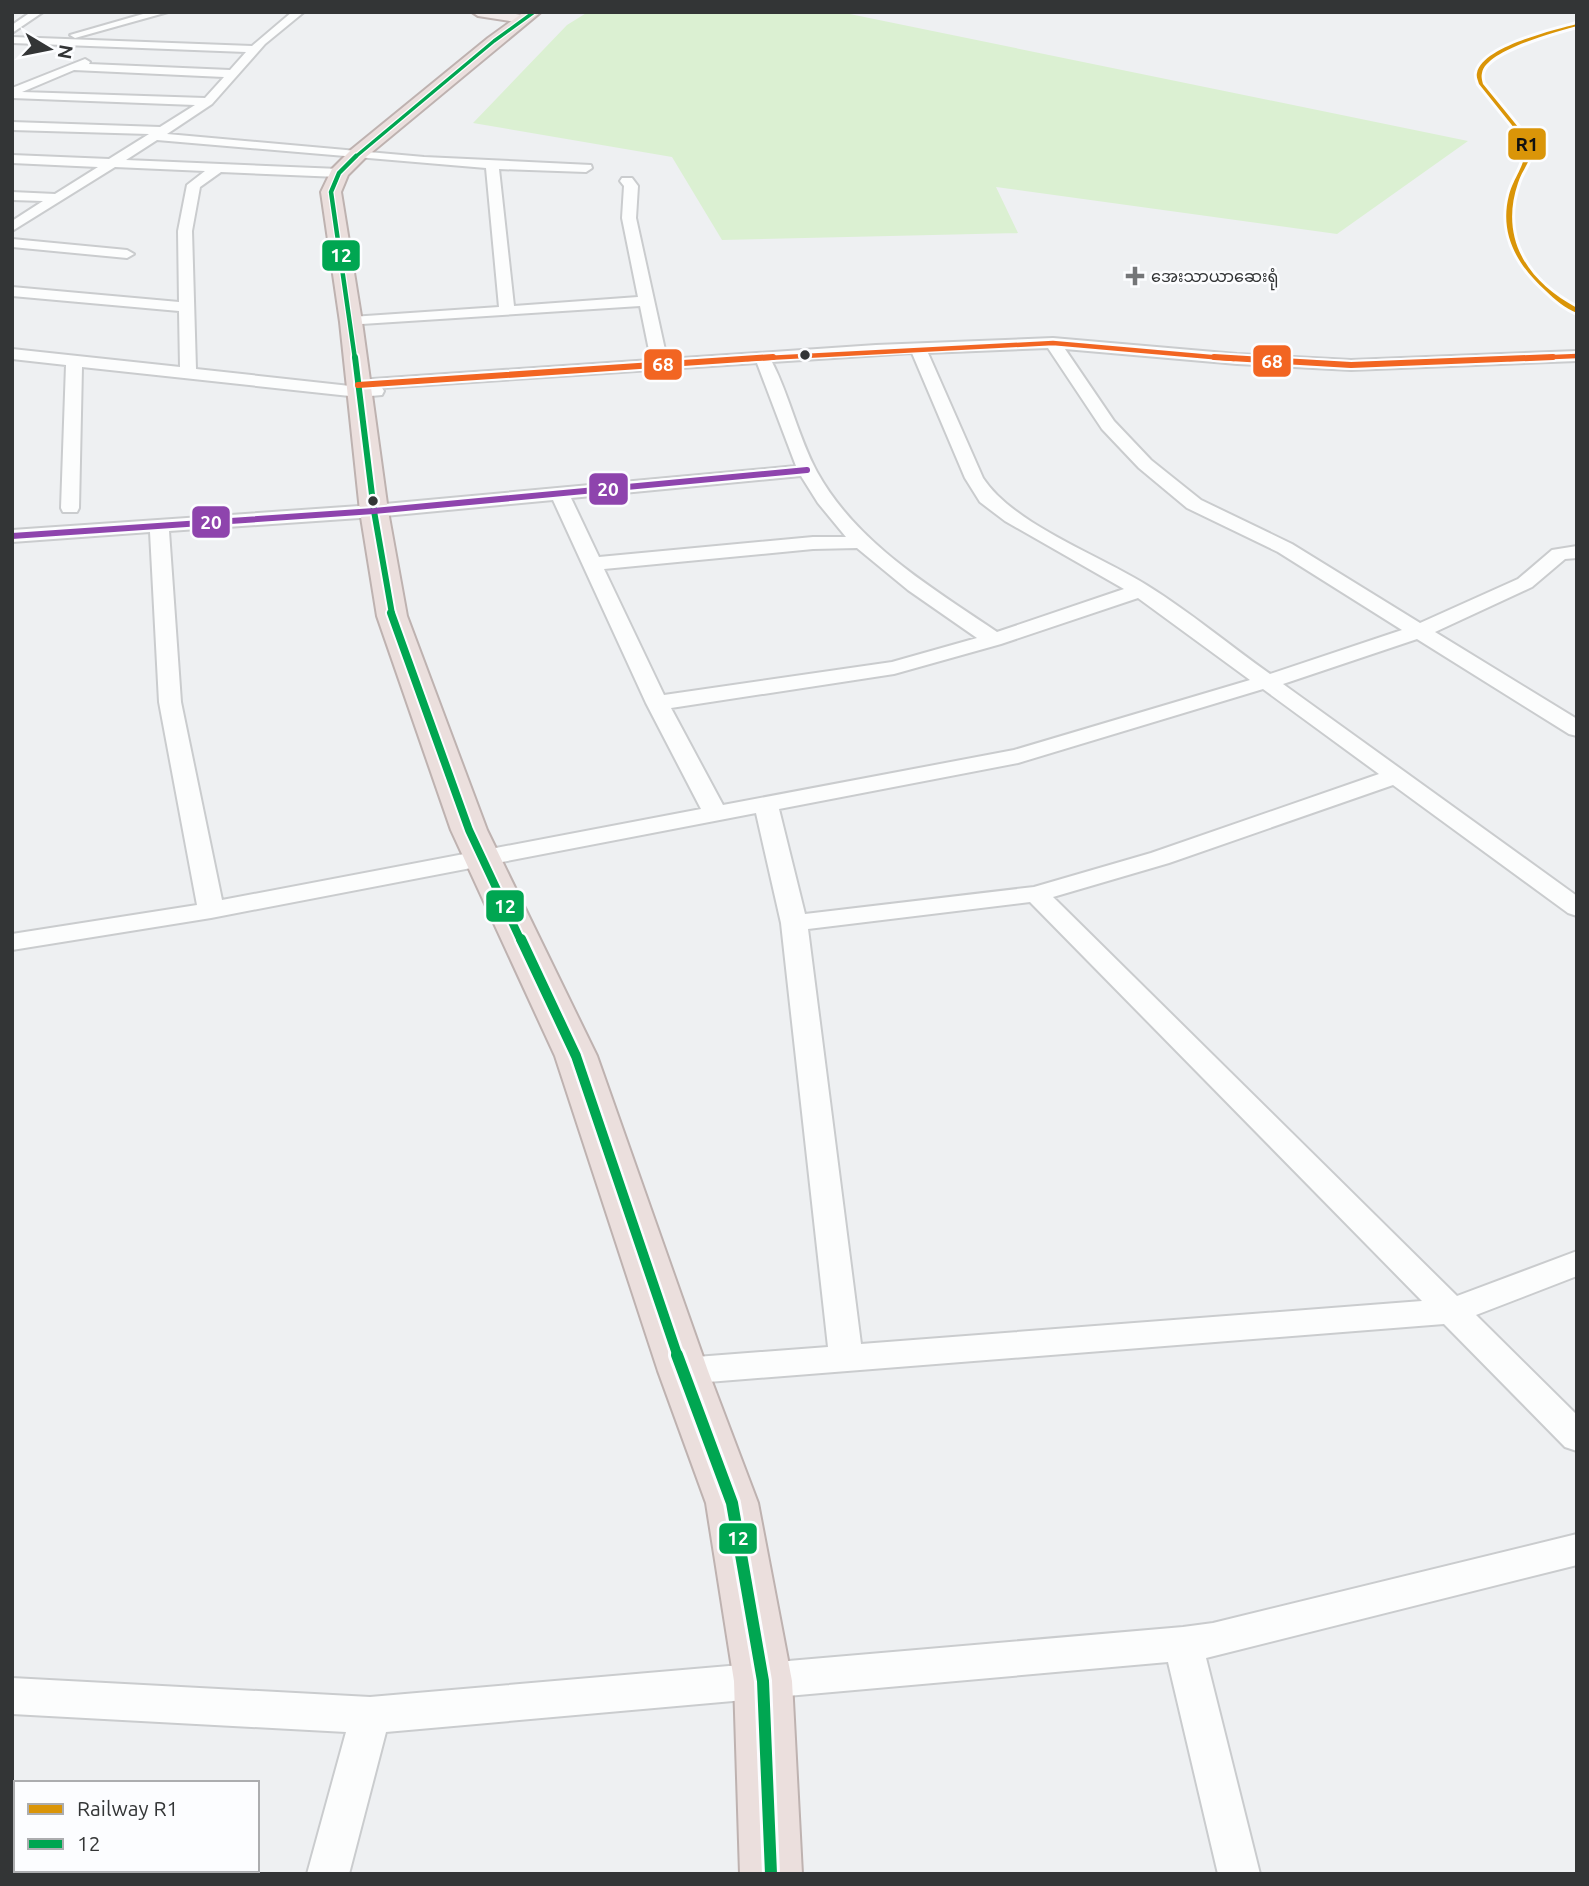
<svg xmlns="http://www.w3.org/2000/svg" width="1589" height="1886" font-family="Ubuntu,'Noto Sans Myanmar',sans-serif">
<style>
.green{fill:#dbf0d2}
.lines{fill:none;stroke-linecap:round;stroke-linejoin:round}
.minor-casing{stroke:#caccce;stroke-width:4}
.major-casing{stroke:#beb2b0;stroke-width:4}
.highway-casing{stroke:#beb2b0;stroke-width:4}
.minor{fill:#fcfdfd;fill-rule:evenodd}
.major{fill:#f2ebea;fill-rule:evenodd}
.highway{fill:#ebdfdd;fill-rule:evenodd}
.bus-1-far5-casing{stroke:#fcfdff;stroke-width:6}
.bus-1-far4-casing{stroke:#fcfdff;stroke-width:7}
.bus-1-far3-casing{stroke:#fcfdff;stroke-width:10}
.bus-1-far2-casing{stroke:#fcfdff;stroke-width:12}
.bus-1-far1-casing{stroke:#fcfdff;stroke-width:15}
.bus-1-casing{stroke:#fcfdff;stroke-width:18}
.bus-2-far1-casing{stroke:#fcfdff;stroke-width:7}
.bus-2-casing{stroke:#fcfdff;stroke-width:10}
.bus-3-casing{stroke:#fcfdff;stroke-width:10}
.bus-1-far5{stroke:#00a651;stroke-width:3.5}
.bus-1-far4{stroke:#00a651;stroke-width:4.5}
.bus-1-far3{stroke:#00a651;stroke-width:6}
.bus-1-far2{stroke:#00a651;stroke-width:8}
.bus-1-far1{stroke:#00a651;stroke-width:10}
.bus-1{stroke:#00a651;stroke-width:12}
.bus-2-far1{stroke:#f26522;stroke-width:4.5}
.bus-2{stroke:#f26522;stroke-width:6}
.bus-3{stroke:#8e44ad;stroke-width:6}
.rail-1-casing{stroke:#fcfdff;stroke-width:6}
.rail-1{fill:#da9508;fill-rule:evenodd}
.poi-dot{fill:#747678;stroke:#fcfdff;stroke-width:2.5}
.bus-dot{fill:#333536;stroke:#fcfdff;stroke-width:2.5}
.labels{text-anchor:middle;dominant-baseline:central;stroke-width:5;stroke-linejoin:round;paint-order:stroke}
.far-poi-label{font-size:16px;fill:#333536;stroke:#fcfdff;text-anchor:start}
.line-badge{stroke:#fcfdff;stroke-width:2.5}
.badge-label{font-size:19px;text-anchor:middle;font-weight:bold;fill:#fff}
.pale-badge-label{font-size:19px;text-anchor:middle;font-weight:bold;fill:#111}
</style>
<rect width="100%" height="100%" fill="#eef0f2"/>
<path class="green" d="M 588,12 L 840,12 L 1468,141 L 1337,234 L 996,187 L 1018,233 L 722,240 L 672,157 L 473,123 L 567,25 Z"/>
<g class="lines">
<defs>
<g id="minor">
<path d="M 31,12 L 43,12 L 12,33 L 12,25 Z"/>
<path d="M 150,12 L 168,12 L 75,38 L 70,35 Z"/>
<path d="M 292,12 L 304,12 L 265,44 L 212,104 L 167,134 L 424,157 L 591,165 L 592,168 L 586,172 L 499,169 L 514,306 L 638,297 L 622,218 L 624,186 L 620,181 L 622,178 L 632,178 L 638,186 L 636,218 L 667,359 L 876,345 L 1053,338 L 1237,354 L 1351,360 L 1577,351 L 1577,361 L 1351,370 L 1237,364 L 1065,349 L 1114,421 L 1151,460 L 1201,500 L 1292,544 L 1420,623 L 1518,579 L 1552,550 L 1577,546 L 1577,558 L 1565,559 L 1532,587 L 1435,632 L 1577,719 L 1577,736 L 1569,734 L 1417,639 L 1283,684 L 1577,896 L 1577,916 L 1568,913 L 1393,785 L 1169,863 L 1053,897 L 1457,1296 L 1577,1251 L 1577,1276 L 1476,1315 L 1577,1415 L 1577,1451 L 1565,1447 L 1444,1324 L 683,1384 L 671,1380 L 666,1371 L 671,1362 L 683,1358 L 828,1347 L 781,923 L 756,813 L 211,918 L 12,950 L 12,934 L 197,905 L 159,702 L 150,532 L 12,542 L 12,530 L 374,505 L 796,466 L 757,363 L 382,388 L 384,391 L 382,395 L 359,397 L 82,367 L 79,508 L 77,512 L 63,512 L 61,508 L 66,365 L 12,359 L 12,349 L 180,367 L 179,311 L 12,296 L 12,287 L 179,302 L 178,231 L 187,185 L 205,171 L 115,167 L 12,231 L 12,221 L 43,201 L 12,200 L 12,192 L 55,194 L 98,167 L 12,163 L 12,155 L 109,159 L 149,134 L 12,130 L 12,122 L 160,127 L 195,105 L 12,98 L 12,88 L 85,59 L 90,62 L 89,64 L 230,70 L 246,52 L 12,43 L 12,37 L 252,46 ZM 74,70 L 224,77 L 205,98 L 22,92 ZM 157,140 L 486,168 L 499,307 L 351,317 L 343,322 L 346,325 L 640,306 L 651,360 L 358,380 L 352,381 L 350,386 L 196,369 L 192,231 L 200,187 L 221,172 L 339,177 L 345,173 L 339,169 L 126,160 ZM 1048,348 L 1102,429 L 1139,468 L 1187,508 L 1278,552 L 1402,630 L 1270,674 C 1229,645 1190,612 1148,586 C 1099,555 1014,525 983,478 L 928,353 ZM 912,353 L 965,478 L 980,502 L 1005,521 L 1124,589 L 997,632 C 931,587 857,544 817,472 C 798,437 790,397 772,362 ZM 801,476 L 818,503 L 846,537 L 813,537 L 599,557 L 571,498 ZM 553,500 L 646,703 L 701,809 L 222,900 L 181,702 L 169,531 L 374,517 ZM 857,548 L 908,590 L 977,638 L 892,662 L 664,695 L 604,569 L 813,549 ZM 1138,598 L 1250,680 L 1014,750 L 723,805 L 671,708 L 894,674 L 1001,644 ZM 1263,689 L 1379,774 L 1151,853 L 1034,887 L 805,914 L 779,809 L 1018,763 ZM 1030,902 L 1422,1301 L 861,1344 L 808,929 Z"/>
<path d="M 12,239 L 127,250 L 134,254 L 127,258 L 12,247 Z"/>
<path d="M 1577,1534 L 1577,1565 L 1206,1658 L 1260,1874 L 1218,1874 L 1168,1662 L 386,1732 L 349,1874 L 307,1874 L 346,1732 L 12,1714 L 12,1678 L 370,1697 L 1183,1627 L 1213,1623 Z"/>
</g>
<path id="major" d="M 472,12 L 504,12 L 528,16 L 529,19 L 523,23 L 478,16 Z"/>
<path id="highway" d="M 524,12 L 541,12 L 366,157 L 348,175 L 341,192 L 362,322 L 388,511 L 407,616 L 487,830 L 597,1056 L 708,1371 L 758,1503 L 792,1681 L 802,1874 L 740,1874 L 734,1681 L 706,1503 L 658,1371 L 555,1056 L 451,830 L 377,616 L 360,511 L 340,322 L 321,192 L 332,169 L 352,149 L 488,38 Z"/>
</defs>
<use href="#minor" class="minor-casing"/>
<use href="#major" class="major-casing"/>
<use href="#highway" class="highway-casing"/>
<use href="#minor" class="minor"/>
<use href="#major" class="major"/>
<use href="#highway" class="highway"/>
<defs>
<path id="bus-1-far5" d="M 354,158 L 494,41 L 534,12"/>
<path id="bus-1-far4" d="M 355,359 L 331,192 L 339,173 L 356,156"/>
<path id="bus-1-far3" d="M 355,357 L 374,511 L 392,614"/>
<path id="bus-1-far2" d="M 391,613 L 469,830 L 521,941"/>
<path id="bus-1-far1" d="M 521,939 L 576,1056 L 678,1357"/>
<path id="bus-1" d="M 677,1355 L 732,1503 L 763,1681 L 771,1874"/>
<g id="bus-2-far1">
<path d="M 747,359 L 1053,343 L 1234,359"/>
<path d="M 1509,359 L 1577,356"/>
</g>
<g id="bus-2">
<path d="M 1214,357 L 1351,365 L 1553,357"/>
<path d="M 358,385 L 773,357"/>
</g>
<path id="bus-3" d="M 12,536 L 374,511 L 807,470"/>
</defs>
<use href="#bus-1-far5" class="bus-1-far5-casing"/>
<use href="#bus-1-far4" class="bus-1-far4-casing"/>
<use href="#bus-1-far3" class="bus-1-far3-casing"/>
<use href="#bus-1-far2" class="bus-1-far2-casing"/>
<use href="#bus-1-far1" class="bus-1-far1-casing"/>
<use href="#bus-1" class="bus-1-casing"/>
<use href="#bus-2-far1" class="bus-2-far1-casing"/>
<use href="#bus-2" class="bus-2-casing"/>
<use href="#bus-3" class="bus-3-casing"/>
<use href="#bus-1-far5" class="bus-1-far5"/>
<use href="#bus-1-far4" class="bus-1-far4"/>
<use href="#bus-1-far3" class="bus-1-far3"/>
<use href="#bus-1-far2" class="bus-1-far2"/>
<use href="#bus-1-far1" class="bus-1-far1"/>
<use href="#bus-1" class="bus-1"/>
<use href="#bus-2-far1" class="bus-2-far1"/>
<use href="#bus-2" class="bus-2"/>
<use href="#bus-3" class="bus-3"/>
<defs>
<path id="rail-1" d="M 1577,24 L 1577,26 C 1556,32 1486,50 1482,73 C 1481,77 1482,80 1483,84 L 1527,138 C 1536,160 1524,164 1518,183 C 1499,239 1528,282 1577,308 L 1577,313 C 1565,308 1555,300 1546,291 C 1517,265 1499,234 1509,195 C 1515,173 1530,162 1523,139 L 1479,84 C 1478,80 1476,77 1477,73 C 1482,47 1554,30 1577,24 Z"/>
</defs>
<use href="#rail-1" class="rail-1-casing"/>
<use href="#rail-1" class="rail-1"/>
</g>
<path class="poi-dot" d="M1131.5 265.5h7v7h7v7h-7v7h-7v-7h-7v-7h7z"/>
<g class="bus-dot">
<circle cx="805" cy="355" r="6"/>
<circle cx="373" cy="501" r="6"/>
</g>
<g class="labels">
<g class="far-poi-label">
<text x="1151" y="276">အေးသာယာဆေးရုံ</text>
</g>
</g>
<g class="line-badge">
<rect x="1507" y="127" width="40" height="34" rx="7" fill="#da9508"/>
<rect x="321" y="239" width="40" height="33" rx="7" fill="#00a651"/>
<rect x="1252" y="344" width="40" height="34" rx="7" fill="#f26522"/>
<rect x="643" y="348" width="40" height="33" rx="7" fill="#f26522"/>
<rect x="588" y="472" width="41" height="34" rx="7" fill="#8e44ad"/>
<rect x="191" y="505" width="40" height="34" rx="7" fill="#8e44ad"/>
<rect x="485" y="889" width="40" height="34" rx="7" fill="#00a651"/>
<rect x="718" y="1522" width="40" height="33" rx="7" fill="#00a651"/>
</g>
<g class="badge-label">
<text x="341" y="262">12</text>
<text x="1272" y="368">68</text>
<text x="663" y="371">68</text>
<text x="608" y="496">20</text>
<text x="211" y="529">20</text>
<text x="505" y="913">12</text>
<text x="738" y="1545">12</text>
</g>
<g class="pale-badge-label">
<text x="1527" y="151">R1</text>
</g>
<rect width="1589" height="1886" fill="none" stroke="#333536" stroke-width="28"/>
<rect x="14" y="1781" width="245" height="91" fill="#fcfdff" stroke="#acadaf" stroke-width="2"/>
<rect x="28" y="1804" width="35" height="10" fill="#da9508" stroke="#acadaf" stroke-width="2"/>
<text x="77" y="1816" font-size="21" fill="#333536">Railway R1</text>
<rect x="28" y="1839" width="35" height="10" fill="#00a651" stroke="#acadaf" stroke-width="2"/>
<text x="77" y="1851" font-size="21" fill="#333536">12</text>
<g transform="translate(49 49) rotate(100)" stroke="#fcfdff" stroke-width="5" paint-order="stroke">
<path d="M0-5L12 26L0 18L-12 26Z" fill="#333536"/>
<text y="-10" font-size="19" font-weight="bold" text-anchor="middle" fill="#333536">N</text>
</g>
</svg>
